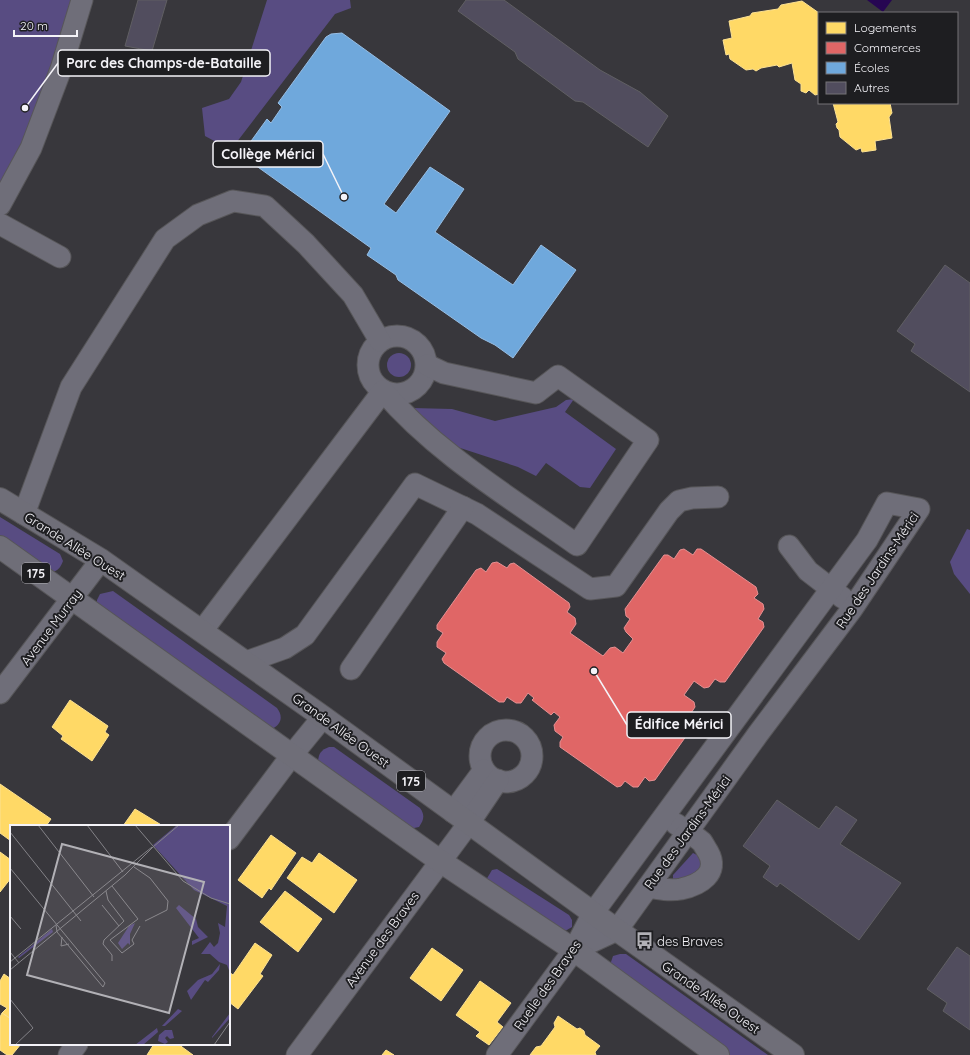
<svg xmlns="http://www.w3.org/2000/svg" width="970" height="1055" font-family="Quicksand,sans-serif">
<style>
.green{fill:#584c82}
.water{fill:#260652}
.homes{fill:#ffd966;stroke:#fce192}
.shops{fill:#e06666;stroke:#e69092}
.schools{fill:#6fa8dc;stroke:#97bee4}
.building{fill:#514d5e;stroke:#605f63}
.lines{fill:none;stroke-linecap:round;stroke-linejoin:round}
.minor-casing{stroke:#575659;stroke-width:23}
.major-casing{stroke:#575659;stroke-width:24}
.minor{stroke:#6f6e79;stroke-width:21}
.major{stroke:#6f6e78;stroke-width:22}
.labels{text-anchor:middle;dominant-baseline:central;stroke-width:4;stroke-linejoin:round;paint-order:stroke}
.shield{fill:#1e1e21;stroke:#b4b3b8;stroke-width:1}
.shield-label{font-size:12px;font-weight:bold;fill:#f4f3f8}
.street-label{font-size:13px;fill:#f4f3f8;stroke:#1e1e21}
.poi-label{font-size:13px;fill:#f4f3f8;stroke:#1e1e21;text-anchor:start}
.inset-road{fill:none;stroke:#838287;stroke-width:1}
.view{fill:#b2b1b6;fill-opacity:0.15;stroke:#b2b1b6;stroke-width:2}
.inset-edge{fill:none;stroke:#f4f3f8;stroke-width:2}
.leader{fill:none;stroke:#f4f3f8;stroke-width:1.5}
.callout-dot{fill:#f4f3f8;stroke:#1e1e21;stroke-width:1.5}
.callout{fill:#1e1e21;stroke:#f4f3f8;stroke-width:1.5}
.callout-label{font-size:14px;text-anchor:middle;font-weight:bold;fill:#f4f3f8}
</style>
<rect width="100%" height="100%" fill="#38373c"/>
<g class="green">
<path d="M 0,0 L 89,0 L 0,197 Z"/>
<path d="M 267,0 L 350,0 L 351,8 L 335,14 L 233,147 L 218,143 L 205,136 L 202,108 L 229,99 L 241,82 Z"/>
<circle cx="399" cy="365" r="12"/>
<path d="M 574,399 L 565,412 L 616,449 L 590,488 L 580,487 L 546,463 L 536,476 L 518,467 L 448,444 L 412,408 L 452,409 L 495,421 L 556,407 L 566,400 Z"/>
<path d="M 0,517 L 60,554 L 63,561 C 60,569 57,572 48,572 L 0,538 Z"/>
<path d="M 967,529 L 970,530 L 970,594 L 954,574 L 950,562 Z"/>
<path d="M 113,591 L 277,708 C 283,716 282,724 272,729 L 97,606 L 97,600 L 100,594 Z"/>
<path d="M 329,747 L 334,747 L 420,808 C 425,815 424,820 419,827 L 409,829 L 318,761 C 319,753 321,750 329,747 Z"/>
<path d="M 693,853 L 697,855 L 702,861 C 701,877 687,880 673,879 L 673,875 Z"/>
<path d="M 497,869 L 569,915 L 572,920 L 572,927 L 560,934 L 486,880 L 492,870 Z"/>
<path d="M 620,954 L 626,954 L 768,1055 L 728,1055 L 609,968 L 613,956 Z"/>
</g>
<path class="water" d="M 867,0 L 892,0 L 883,12 Z"/>
<g class="homes">
<path d="M 802,1 L 819,13 L 819,94 L 815,95 L 809,90 L 806,93 L 801,91 L 801,84 L 795,80 L 792,63 L 779,67 L 777,65 L 761,68 L 756,71 L 753,69 L 746,70 L 730,59 L 729,54 L 726,55 L 723,40 L 732,38 L 729,21 L 750,16 L 752,13 L 778,9 L 781,5 Z"/>
<path d="M 833,103 L 890,103 L 892,113 L 889,117 L 892,138 L 875,141 L 876,150 L 862,152 L 861,148 L 856,150 L 840,137 L 839,130 L 837,128 L 836,124 L 838,122 Z"/>
<path d="M 70,700 L 108,726 L 105,732 L 109,735 L 92,761 L 61,739 L 63,736 L 52,727 Z"/>
<path d="M 0,784 L 51,819 L 46,826 L 11,826 L 11,841 L 0,833 Z"/>
<path d="M 135,809 L 163,826 L 123,826 Z"/>
<path d="M 271,835 L 296,853 L 271,890 L 269,888 L 262,898 L 238,880 Z"/>
<path d="M 0,852 L 11,860 L 11,878 L 0,892 Z"/>
<path d="M 319,853 L 357,880 L 334,913 L 287,878 L 302,857 L 312,863 Z"/>
<path d="M 285,891 L 322,919 L 298,952 L 260,922 Z"/>
<path d="M 255,943 L 272,955 L 260,974 L 263,976 L 238,1009 L 229,1002 L 229,972 L 233,975 Z"/>
<path d="M 432,948 L 463,970 L 441,1001 L 410,978 Z"/>
<path d="M 4,974 L 11,979 L 11,1019 L 2,1013 L 7,1008 L 0,1004 L 0,981 Z"/>
<path d="M 480,981 L 511,1003 L 497,1022 L 503,1027 L 489,1045 L 476,1036 L 480,1032 L 456,1015 Z"/>
<path d="M 2,1013 L 11,1019 L 11,1044 L 21,1044 L 12,1055 L 7,1055 L 0,1050 L 0,1017 Z"/>
<path d="M 558,1016 L 577,1029 L 580,1028 L 584,1031 L 585,1035 L 600,1046 L 595,1052 L 596,1055 L 530,1055 L 536,1047 L 541,1046 L 555,1027 L 554,1023 Z"/>
<path d="M 154,1044 L 178,1044 L 193,1055 L 147,1055 Z"/>
<path d="M 386,1050 L 394,1055 L 382,1055 Z"/>
</g>
<path class="shops" d="M 684,549 L 693,555 L 697,549 L 701,549 L 756,587 L 758,594 L 754,598 L 763,604 L 764,609 L 758,619 L 763,622 L 764,627 L 725,682 L 720,682 L 715,679 L 709,687 L 704,688 L 694,681 L 684,695 L 694,702 L 695,707 L 689,716 L 693,719 L 694,725 L 655,780 L 649,781 L 645,777 L 638,787 L 633,787 L 625,781 L 621,786 L 617,787 L 560,747 L 560,742 L 563,737 L 555,731 L 554,725 L 560,717 L 554,712 L 551,715 L 532,700 L 534,698 L 528,693 L 521,703 L 516,703 L 507,697 L 504,702 L 499,702 L 444,663 L 442,659 L 446,653 L 437,647 L 437,642 L 443,633 L 437,629 L 437,625 L 476,570 L 481,568 L 486,572 L 492,563 L 497,562 L 507,568 L 510,564 L 514,563 L 569,603 L 570,607 L 567,612 L 575,618 L 576,624 L 570,633 L 603,656 L 610,648 L 615,647 L 623,653 L 633,639 L 626,632 L 624,628 L 630,619 L 626,616 L 625,609 L 664,555 L 668,555 L 674,559 L 680,550 Z"/>
<path class="schools" d="M 342,33 L 450,111 L 384,204 L 396,213 L 430,167 L 464,189 L 435,232 L 513,285 L 541,245 L 576,270 L 513,358 L 495,345 L 481,338 L 398,280 L 396,275 L 367,255 L 371,248 L 241,155 L 267,119 L 271,123 L 282,107 L 278,103 L 326,37 L 331,34 Z"/>
<g class="building">
<path d="M 138,0 L 167,0 L 152,51 L 125,46 Z"/>
<path d="M 466,0 L 504,0 L 600,70 L 640,92 L 668,116 L 648,147 L 583,102 L 575,101 L 518,59 L 515,52 L 458,11 Z"/>
<path d="M 945,265 L 970,283 L 970,392 L 911,351 L 915,344 L 897,331 Z"/>
<path d="M 777,800 L 819,829 L 836,806 L 857,820 L 840,844 L 901,883 L 859,940 L 780,883 L 777,887 L 763,877 L 770,866 L 743,846 Z"/>
<path d="M 957,947 L 970,956 L 970,1030 L 943,1011 L 947,1003 L 927,989 Z"/>
</g>
<g class="lines">
<defs>
<g id="minor">
<path d="M 0,205 L 31,148 L 61,69 L 82,0"/>
<path d="M 0,224 L 60,257"/>
<circle cx="397" cy="365" r="29"/>
<path d="M 24,514 L 71,387 L 165,239 L 198,215 L 233,201 L 265,206 L 306,244 L 353,295 L 380,341"/>
<path d="M 789,546 L 808,571 L 843,598"/>
<path d="M 202,631 L 383,391 C 437,454 510,497 577,545 L 648,440 L 558,376 L 536,393 L 444,373 L 427,365"/>
<path d="M 246,662 L 285,648 L 305,635 L 415,484 L 477,514 L 590,589 L 616,586 L 669,511 L 679,501 L 692,498 L 718,497"/>
<path d="M 351,669 L 463,507"/>
<path d="M 0,693 L 101,560"/>
<circle cx="506" cy="756" r="26"/>
<path d="M 453,812 L 484,770"/>
<path d="M 229,839 L 292,755 L 323,717"/>
<path d="M 648,887 C 659,889 670,891 681,889 C 700,885 720,873 708,852 C 706,849 704,845 702,842 C 694,835 685,830 676,824"/>
<path d="M 69,1055 L 77,1044"/>
<path d="M 297,1055 L 469,823 L 498,780"/>
<path d="M 497,1055 L 574,950 L 593,913 L 867,540 L 887,503 L 919,509 L 852,609 L 758,734 L 617,930 L 574,950"/>
</g>
<g id="major">
<path d="M 0,499 L 101,560 L 323,717 L 593,913 L 793,1055"/>
<path d="M 0,547 L 440,861 L 574,950 L 718,1055"/>
</g>
</defs>
<use href="#minor" class="minor-casing"/>
<use href="#major" class="major-casing"/>
<use href="#minor" class="minor"/>
<use href="#major" class="major"/>
</g>
<defs>
<symbol id="bus-bare" viewBox="-9 -9 18 18"><path d="M-5-6H5V4H4V6H2V4H-2V6H-4V4H-5ZM-3.5-4V0h7V-4ZM-3.5 1.2v1.5H-2V1.2ZM2 1.2v1.5H3.5V1.2Z" fill="#b2b1b6" stroke="#1e1e21" stroke-width="2.5" paint-order="stroke"/></symbol>
</defs>
<g fill-rule="evenodd">
<use href="#bus-bare" x="632" y="928" width="25" height="25"/>
</g>
<g class="labels">
<g class="shield">
<rect x="22" y="563" width="28" height="20" rx="3"/>
<rect x="397" y="771" width="28" height="20" rx="3"/>
</g>
<g class="shield-label">
<text x="36" y="573">175</text>
<text x="411" y="781">175</text>
</g>
<g class="street-label">
<text transform="translate(75 546) rotate(32)">Grande Allée Ouest</text>
<text transform="translate(877 570) rotate(-56)">Rue des Jardins-Mérici</text>
<text transform="translate(51 627) rotate(-53)">Avenue Murray</text>
<text transform="translate(341 730) rotate(36)">Grande Allée Ouest</text>
<text transform="translate(687 832) rotate(-54)">Rue des Jardins-Mérici</text>
<text transform="translate(382 939) rotate(-54)">Avenue des Braves</text>
<text transform="translate(547 985) rotate(-55)">Ruelle des Braves</text>
<text transform="translate(711 997) rotate(35)">Grande Allée Ouest</text>
</g>
<g class="poi-label">
<text x="657" y="941">des Braves</text>
</g>
</g>
<g transform="translate(10 825)">
<rect width="220" height="220" fill="#38373c"/>
<path d="M 167,0 L 220,0 L 220,148 L 217,140 L 209,137 L 200,129 L 191,129 L 200,117 L 204,122 L 208,118 L 210,108 L 208,98 L 215,102 L 217,81 L 184,65 L 143,20 ZM 169,80 L 186,94 L 188,102 L 198,112 L 182,120 L 182,116 L 189,113 L 166,83 ZM 125,98 L 120,109 L 120,120 L 118,118 L 112,124 L 108,118 L 119,101 ZM 42,104 L 43,107 L 9,133 L 8,132 ZM 210,139 L 209,145 L 198,157 L 195,155 L 181,175 L 177,166 L 188,155 L 202,149 ZM 168,184 L 172,186 L 155,201 L 152,201 ZM 220,188 L 220,193 L 202,213 L 202,212 ZM 147,203 L 148,207 L 133,220 L 125,220 ZM 155,205 L 162,205 L 164,213 L 160,214 L 157,211 L 155,213 L 158,217 L 155,219 L 148,216 L 149,210 Z" fill="#584c82"/>
<path class="inset-road" d="M 28,0 L 84,72M 77,0 L 113,47M 125,0 L 173,56 L 201,73 L 220,79M 0,7 L 71,96M 124,42 L 140,53 L 158,76 L 157,85 L 135,96M 0,43 L 95,158 L 93,162 L 47,107 L 46,100M 102,61 L 128,94 L 100,115 L 112,128 L 124,119 L 122,115 L 130,101M 96,66 L 98,75 L 114,96 L 94,115 L 93,119 L 102,130 L 102,136M 92,80 L 109,101M 0,91 L 11,104M 220,106 L 220,119M 52,112 L 51,121 L 59,119M 0,127 L 9,138M 0,137 L 142,22M 0,145 L 115,50 L 143,22 L 169,0M 0,174 L 23,203 L 5,220M 204,220 L 220,197"/>
<path class="view" d="M 52,19 L 194,57 L 159,188 L 17,150 Z"/>
<rect width="220" height="220" class="inset-edge"/>
</g>
<path class="leader" d="M25 108L58 63M344 197L323 154M594 671L627 725"/>
<g class="callout-dot">
<circle cx="25" cy="108" r="4"/>
<circle cx="344" cy="197" r="4"/>
<circle cx="594" cy="671" r="4"/>
</g>
<g class="callout">
<rect x="58" y="50" width="212" height="26" rx="4"/>
<rect x="213" y="141" width="110" height="26" rx="4"/>
<rect x="627" y="712" width="104" height="26" rx="4"/>
</g>
<g class="callout-label">
<text x="164" y="68">Parc des Champs-de-Bataille</text>
<text x="268" y="159">Collège Mérici</text>
<text x="679" y="729">Édifice Mérici</text>
</g>
<rect x="818" y="12" width="140" height="92" fill="#1e1e21" stroke="#747377"/>
<rect x="826" y="22" width="20" height="12" fill="#ffd966" stroke="#747377"/>
<text x="854" y="32" font-size="12" fill="#f4f3f8">Logements</text>
<rect x="826" y="42" width="20" height="12" fill="#e06666" stroke="#747377"/>
<text x="854" y="52" font-size="12" fill="#f4f3f8">Commerces</text>
<rect x="826" y="62" width="20" height="12" fill="#6fa8dc" stroke="#747377"/>
<text x="854" y="72" font-size="12" fill="#f4f3f8">Écoles</text>
<rect x="826" y="82" width="20" height="12" fill="#514d5e" stroke="#747377"/>
<text x="854" y="92" font-size="12" fill="#f4f3f8">Autres</text>
<path d="M14 30v6h63v-6" fill="none" stroke="#f4f3f8" stroke-width="2"/>
<text x="20" y="30" font-size="12" fill="#f4f3f8" stroke="#1e1e21" stroke-width="3" paint-order="stroke">20 m</text>
</svg>
